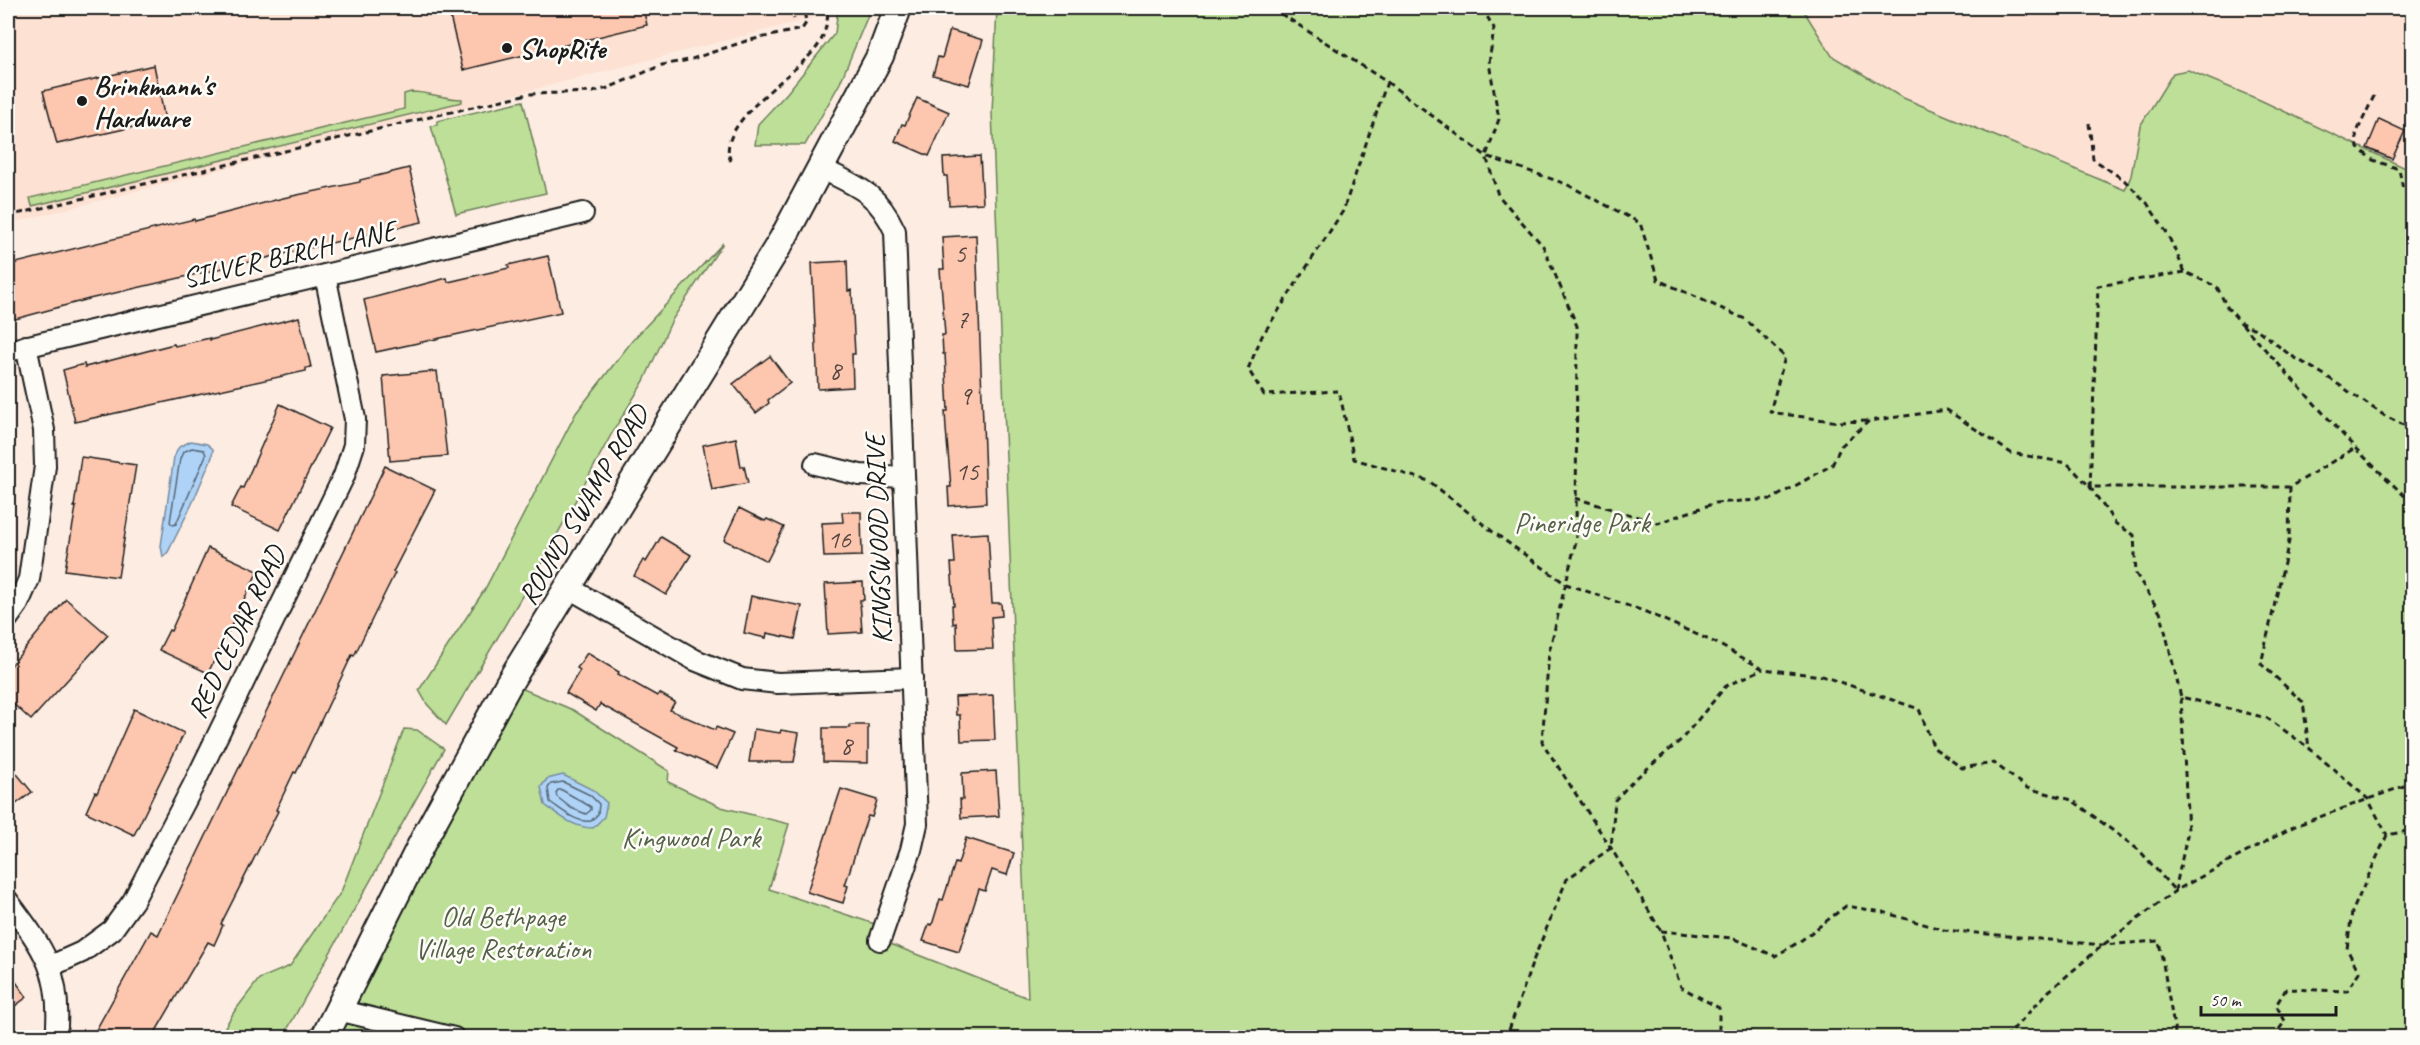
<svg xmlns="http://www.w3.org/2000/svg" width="2420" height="1045" font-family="Caveat,sans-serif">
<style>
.built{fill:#fde1d2}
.green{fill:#bddf98;stroke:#6c7e5a;stroke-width:1.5}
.water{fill:#aed3f7;stroke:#748a9f;stroke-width:1.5}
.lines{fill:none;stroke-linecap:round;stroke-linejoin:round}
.shore{stroke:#566574;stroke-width:1.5}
.building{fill:#fdc6af;stroke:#1c1c1c;stroke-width:1.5}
.minor-casing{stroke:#1c1c1c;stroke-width:24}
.major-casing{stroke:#1c1c1c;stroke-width:30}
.path{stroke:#1c1c1c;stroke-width:3;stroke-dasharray:6 4.5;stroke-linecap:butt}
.minor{stroke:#fdfcf7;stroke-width:20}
.major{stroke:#fdfcf7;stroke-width:26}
.poi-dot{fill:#1c1c1c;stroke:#fdfcf7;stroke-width:2}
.labels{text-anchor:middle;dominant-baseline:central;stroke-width:5;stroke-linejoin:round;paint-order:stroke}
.number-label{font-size:26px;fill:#544641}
.poi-label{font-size:28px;font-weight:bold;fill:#1c1c1c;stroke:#fdfcf7;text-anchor:start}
.street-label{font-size:28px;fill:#1c1c1c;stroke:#fdfcf7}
.park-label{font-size:28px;fill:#546047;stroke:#fdfcf7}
</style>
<rect width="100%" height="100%" fill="#fdece1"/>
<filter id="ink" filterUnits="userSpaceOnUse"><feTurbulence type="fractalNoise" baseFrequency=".0167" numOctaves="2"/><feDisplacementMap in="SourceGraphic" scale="12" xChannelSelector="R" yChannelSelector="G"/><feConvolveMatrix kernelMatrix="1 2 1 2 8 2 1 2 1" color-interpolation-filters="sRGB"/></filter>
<g filter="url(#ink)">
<g class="built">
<path d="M 8,8 L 852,8 L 8,224 Z"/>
<path d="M 1783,8 L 2412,8 L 2412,183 L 2131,192 L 1816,62 Z"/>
</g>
<g class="green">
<path d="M 838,8 L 871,8 L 840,83 L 805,145 L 755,145 L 758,124 L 787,93 L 835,33 Z"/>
<path d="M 997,8 L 1802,8 L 1832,56 L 1901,97 L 2125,190 L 2131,176 L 2140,126 L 2173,73 L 2188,70 L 2260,100 L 2412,171 L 2412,1037 L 332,1038 L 448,803 L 458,806 L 509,683 L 573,710 L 669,771 L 668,782 L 721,807 L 789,824 L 769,889 L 884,927 L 880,940 L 1028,998 L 992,112 Z"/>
<path d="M 411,92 C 429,92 444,99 462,99 L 462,102 L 32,206 L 30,198 L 404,109 L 404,94 Z"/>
<path d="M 523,101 L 546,193 L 456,214 L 431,126 L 437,125 L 437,121 Z"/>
<path d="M 723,243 L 672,320 L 644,381 L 612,433 L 544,559 L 446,725 L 427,704 L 419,690 L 485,589 L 576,413 L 632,341 Z"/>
<path d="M 404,729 L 417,730 L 444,749 L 283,1037 L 219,1037 L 234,1012 L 259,979 L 290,966 L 341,892 Z"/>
</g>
<g class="water">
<path d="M 191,441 L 207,444 L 213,449 L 212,457 L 192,504 L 168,552 L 163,557 L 161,546 L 174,457 L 179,447 Z"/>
<path d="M 563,775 L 593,790 L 607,803 L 604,817 L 593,828 C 574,828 560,816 545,805 L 541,787 L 547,779 Z"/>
</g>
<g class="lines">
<g class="shore">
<path d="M 192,448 L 204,450 L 206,455 L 176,524 L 173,525 L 170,522 L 180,459 L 183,452 Z"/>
<path d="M 563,782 L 590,795 L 599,804 L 598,814 L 591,821 C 576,823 562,810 550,802 L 548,788 L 551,784 Z"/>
<path d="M 558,790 L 562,790 L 591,807 L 591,810 L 586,814 L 571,808 L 557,797 L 556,793 Z"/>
</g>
</g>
<g class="building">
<path d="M 448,8 L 643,8 L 647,25 L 463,70 Z"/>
<path d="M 950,30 L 983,40 L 969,85 L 933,75 L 938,57 L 942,58 Z"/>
<path d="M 154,65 L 165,120 L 57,144 L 43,91 Z"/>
<path d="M 917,98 L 949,112 L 929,156 L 895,141 L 902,124 L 905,125 Z"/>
<path d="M 2379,119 L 2405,131 L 2392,159 L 2367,148 Z"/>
<path d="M 980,156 L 983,203 L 949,205 L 947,176 L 944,176 L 943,158 Z"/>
<path d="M 409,168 L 422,222 L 89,299 L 8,321 L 8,265 L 194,219 L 195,221 L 283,198 L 360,182 L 360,180 Z"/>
<path d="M 976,235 L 986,503 L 949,506 L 948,487 L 951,487 L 946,429 L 945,411 L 948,411 L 945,354 L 943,354 L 942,335 L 945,335 L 940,269 L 944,269 L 942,237 Z"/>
<path d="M 548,256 L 561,312 L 376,352 L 364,300 L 447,278 L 448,282 L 509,268 L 508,265 Z"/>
<path d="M 847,261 L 848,291 L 852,290 L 854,335 L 855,354 L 852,354 L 853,387 L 818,389 L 812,263 Z"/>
<path d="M 299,317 L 311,367 L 306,368 L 306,371 L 75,422 L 63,370 L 84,364 L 85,367 L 174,344 L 175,346 L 210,338 L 210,340 Z"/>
<path d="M 770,356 L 790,383 L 768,400 L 769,403 L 756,413 L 733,384 Z"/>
<path d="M 437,371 L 447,456 L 390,461 L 383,376 Z"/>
<path d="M 280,404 L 330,428 L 280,530 L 231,507 L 241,487 L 243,488 Z"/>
<path d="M 736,438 L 741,467 L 744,466 L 748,483 L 712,490 L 703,445 Z"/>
<path d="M 81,457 L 136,465 L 118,577 L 65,570 L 76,507 L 74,507 Z"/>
<path d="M 385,466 L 435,490 L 393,572 L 395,573 L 385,593 L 354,656 L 352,655 L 296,773 L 294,772 L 276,810 L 278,811 L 221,924 L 223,925 L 214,945 L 208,942 L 152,1038 L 109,1038 L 96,1030 L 151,931 L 158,935 Z"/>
<path d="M 739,508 L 765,521 L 767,519 L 784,527 L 767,561 L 724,540 Z"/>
<path d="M 842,512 L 861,512 L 862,556 L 824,557 L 822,523 L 843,522 Z"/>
<path d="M 988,533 L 992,603 L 1001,603 L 1002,616 L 991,617 L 993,649 L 957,650 L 956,623 L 953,624 L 952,605 L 954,605 L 951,563 L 955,563 L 953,535 Z"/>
<path d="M 661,537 L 691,555 L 666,595 L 634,576 L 643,560 L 646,562 Z"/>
<path d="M 208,548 L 258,571 L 208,673 L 159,650 L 169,630 L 171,631 Z"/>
<path d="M 863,582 L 864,600 L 860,600 L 862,632 L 828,634 L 825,584 Z"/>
<path d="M 751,596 L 802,606 L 795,639 L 767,633 L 766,638 L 744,633 Z"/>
<path d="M 66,599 L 108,635 L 31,720 L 8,699 L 8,669 Z"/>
<path d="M 587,653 L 619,672 L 618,674 L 657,696 L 659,693 L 675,702 L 670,710 L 715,730 L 716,727 L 733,734 L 717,768 L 676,750 L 678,747 L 600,704 L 596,711 L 566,693 L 580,670 L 577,668 Z"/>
<path d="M 993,695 L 995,740 L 961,741 L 960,715 L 956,715 L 955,697 Z"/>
<path d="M 134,709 L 184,733 L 134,835 L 86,812 L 95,792 L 97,793 Z"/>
<path d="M 850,725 L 868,725 L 868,763 L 823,762 L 823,728 L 850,728 Z"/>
<path d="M 754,729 L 780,733 L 781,730 L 799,733 L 794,762 L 749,762 Z"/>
<path d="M 8,763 L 32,792 L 8,810 Z"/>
<path d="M 996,771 L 999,816 L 961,818 L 960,799 L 963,799 L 962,773 Z"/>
<path d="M 841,789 L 877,800 L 872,817 L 868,816 L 859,842 L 845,885 L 848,886 L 843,903 L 807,892 Z"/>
<path d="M 966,838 L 1014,853 L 1007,875 L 992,870 L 985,891 L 979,889 L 959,952 L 923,941 L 929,924 L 932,925 L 940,899 L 943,900 L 955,863 L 958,864 Z"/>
<path d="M 8,971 L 27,997 L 8,1011 Z"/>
</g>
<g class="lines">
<defs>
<g id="minor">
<path d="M 820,168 C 857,186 877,192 895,231 L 917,824 L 911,850 L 880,940"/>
<path d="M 8,351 L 583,213"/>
<path d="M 815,464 L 860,475 L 904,477"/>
<path d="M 569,588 L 695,660 L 742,679 L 778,683 L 912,678"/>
<path d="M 8,618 L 18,604 L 29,579 L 45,466 L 44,430 L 26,346"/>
<path d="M 8,901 C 44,949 63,974 56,1038"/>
<path d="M 51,966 L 82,952 L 112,930 L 133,901 L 193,786 L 344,476 L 354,445 L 355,419 L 325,275"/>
<path d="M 338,1010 L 454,1038"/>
</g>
<path id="major" d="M 324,1038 L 426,835 L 509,683 L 782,240 L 880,56 L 898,8"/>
</defs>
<use href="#minor" class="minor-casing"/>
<use href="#major" class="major-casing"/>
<g class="path">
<path d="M 791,8 L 794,19"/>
<path d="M 1272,8 L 1387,82 L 1343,211 L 1262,336 L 1248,369 L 1264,395 L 1339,391 L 1354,459 L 1429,481 L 1493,532 L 1566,584 L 1646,612 L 1716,643 L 1763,669 L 1822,676 L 1919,709 L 1934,748 L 1962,768 L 1994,763 L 2027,788 L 2072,800 L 2140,851 L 2175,891"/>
<path d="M 1482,8 L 1494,28 L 1489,63 L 1499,119 L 1486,156 L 1498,195 L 1543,246 L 1577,326 L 1576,541 L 1549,652 L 1542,742 L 1611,848 L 1661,931 L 1681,987 L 1719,1008 L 1719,1038"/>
<path d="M 1387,82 L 1486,156 L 1566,184 L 1640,223 L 1658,280 L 1745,319 L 1785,357 L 1770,412 L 1838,422 L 1869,421"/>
<path d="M 2374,96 L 2356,134 L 2358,148 L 2373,160 L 2399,169 L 2403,189 L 2412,194"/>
<path d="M 2089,123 L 2093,159 L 2124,180 L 2147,203 L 2167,233 L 2185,272 L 2217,287 L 2227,307 L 2241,323 L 2258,330 L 2290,355 L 2323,374 L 2385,416 L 2412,429"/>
<path d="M 731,161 C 712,125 799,72 817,47 C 825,36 828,21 828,8"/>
<path d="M 8,216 L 528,94 L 593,92 L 608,88 L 662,65 L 689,60 L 746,41 L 802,29 L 806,23 L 804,8"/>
<path d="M 2185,272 L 2098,286 L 2090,487 L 2290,487 L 2355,448"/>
<path d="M 2242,324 L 2355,448 L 2412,503"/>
<path d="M 2290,487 L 2289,541 L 2261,664 L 2303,702 L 2309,748"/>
<path d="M 1575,498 L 1658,523 L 1715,503 L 1772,499 L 1832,465 L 1841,446 L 1869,421 L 1947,410 L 2011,453 L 2067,463 L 2090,487 L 2116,524 L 2134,535 L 2136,574 L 2161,614 L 2181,697 L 2267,718 L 2309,748 L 2368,799 L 2387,835"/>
<path d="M 2175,891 L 2188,831 L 2181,697"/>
<path d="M 1661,931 L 1732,938 L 1775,956 L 1799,942 L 1846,906 L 1883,912 L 1944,930 L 2103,945 L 2159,941 L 2176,1038"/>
<path d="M 1503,1038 L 1508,1033 L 1533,961 L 1567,879 L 1611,848 L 1615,800 L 1634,780 L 1681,740 L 1726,686 L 1763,669"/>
<path d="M 2005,1038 L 2049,991 L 2103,945 L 2175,891 L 2295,826 L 2412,783"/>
<path d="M 2273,1038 L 2285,1021 L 2276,1005 L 2286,989 L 2347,991 L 2359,972 L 2347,949 L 2352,912 L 2387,835 L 2412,830"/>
<path d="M 2409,1038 L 2412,1035"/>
</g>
<use href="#minor" class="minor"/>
<use href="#major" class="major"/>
</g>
</g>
<g class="poi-dot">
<circle cx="507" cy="48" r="6"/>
<circle cx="82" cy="101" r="6"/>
</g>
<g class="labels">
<g class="number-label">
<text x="960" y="253">5</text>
<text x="962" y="319">7</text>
<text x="835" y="370">8</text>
<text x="965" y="395">9</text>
<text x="967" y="471">15</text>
<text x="839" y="539">16</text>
<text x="846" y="745">8</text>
</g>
<g class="poi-label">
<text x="519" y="48">ShopRite</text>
<text x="94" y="85">Brinkmann's<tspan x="94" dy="32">Hardware</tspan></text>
</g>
<g class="street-label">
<text transform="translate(289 254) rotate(-13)">SILVER BIRCH LANE</text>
<text transform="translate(583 505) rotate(-59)">ROUND SWAMP ROAD</text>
<text transform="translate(878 539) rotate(-92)">KINGSWOOD DRIVE</text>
<text transform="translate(236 632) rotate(-64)">RED CEDAR ROAD</text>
</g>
<g class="park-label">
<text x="1582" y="522">Pineridge Park</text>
<text x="691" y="837">Kingwood Park</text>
<text x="503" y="916">Old Bethpage<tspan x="503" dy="32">Village Restoration</tspan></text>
</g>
</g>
<rect width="2420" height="1045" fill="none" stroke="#fdfcf7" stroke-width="30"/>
<rect x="15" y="15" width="2390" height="1015" fill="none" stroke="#1c1c1c" stroke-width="2" filter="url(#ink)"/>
<path d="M2201 1006v9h135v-9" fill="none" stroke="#1c1c1c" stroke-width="3"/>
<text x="2210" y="1006" font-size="18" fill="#1c1c1c" stroke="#fdfcf7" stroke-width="4.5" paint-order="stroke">50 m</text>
</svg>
